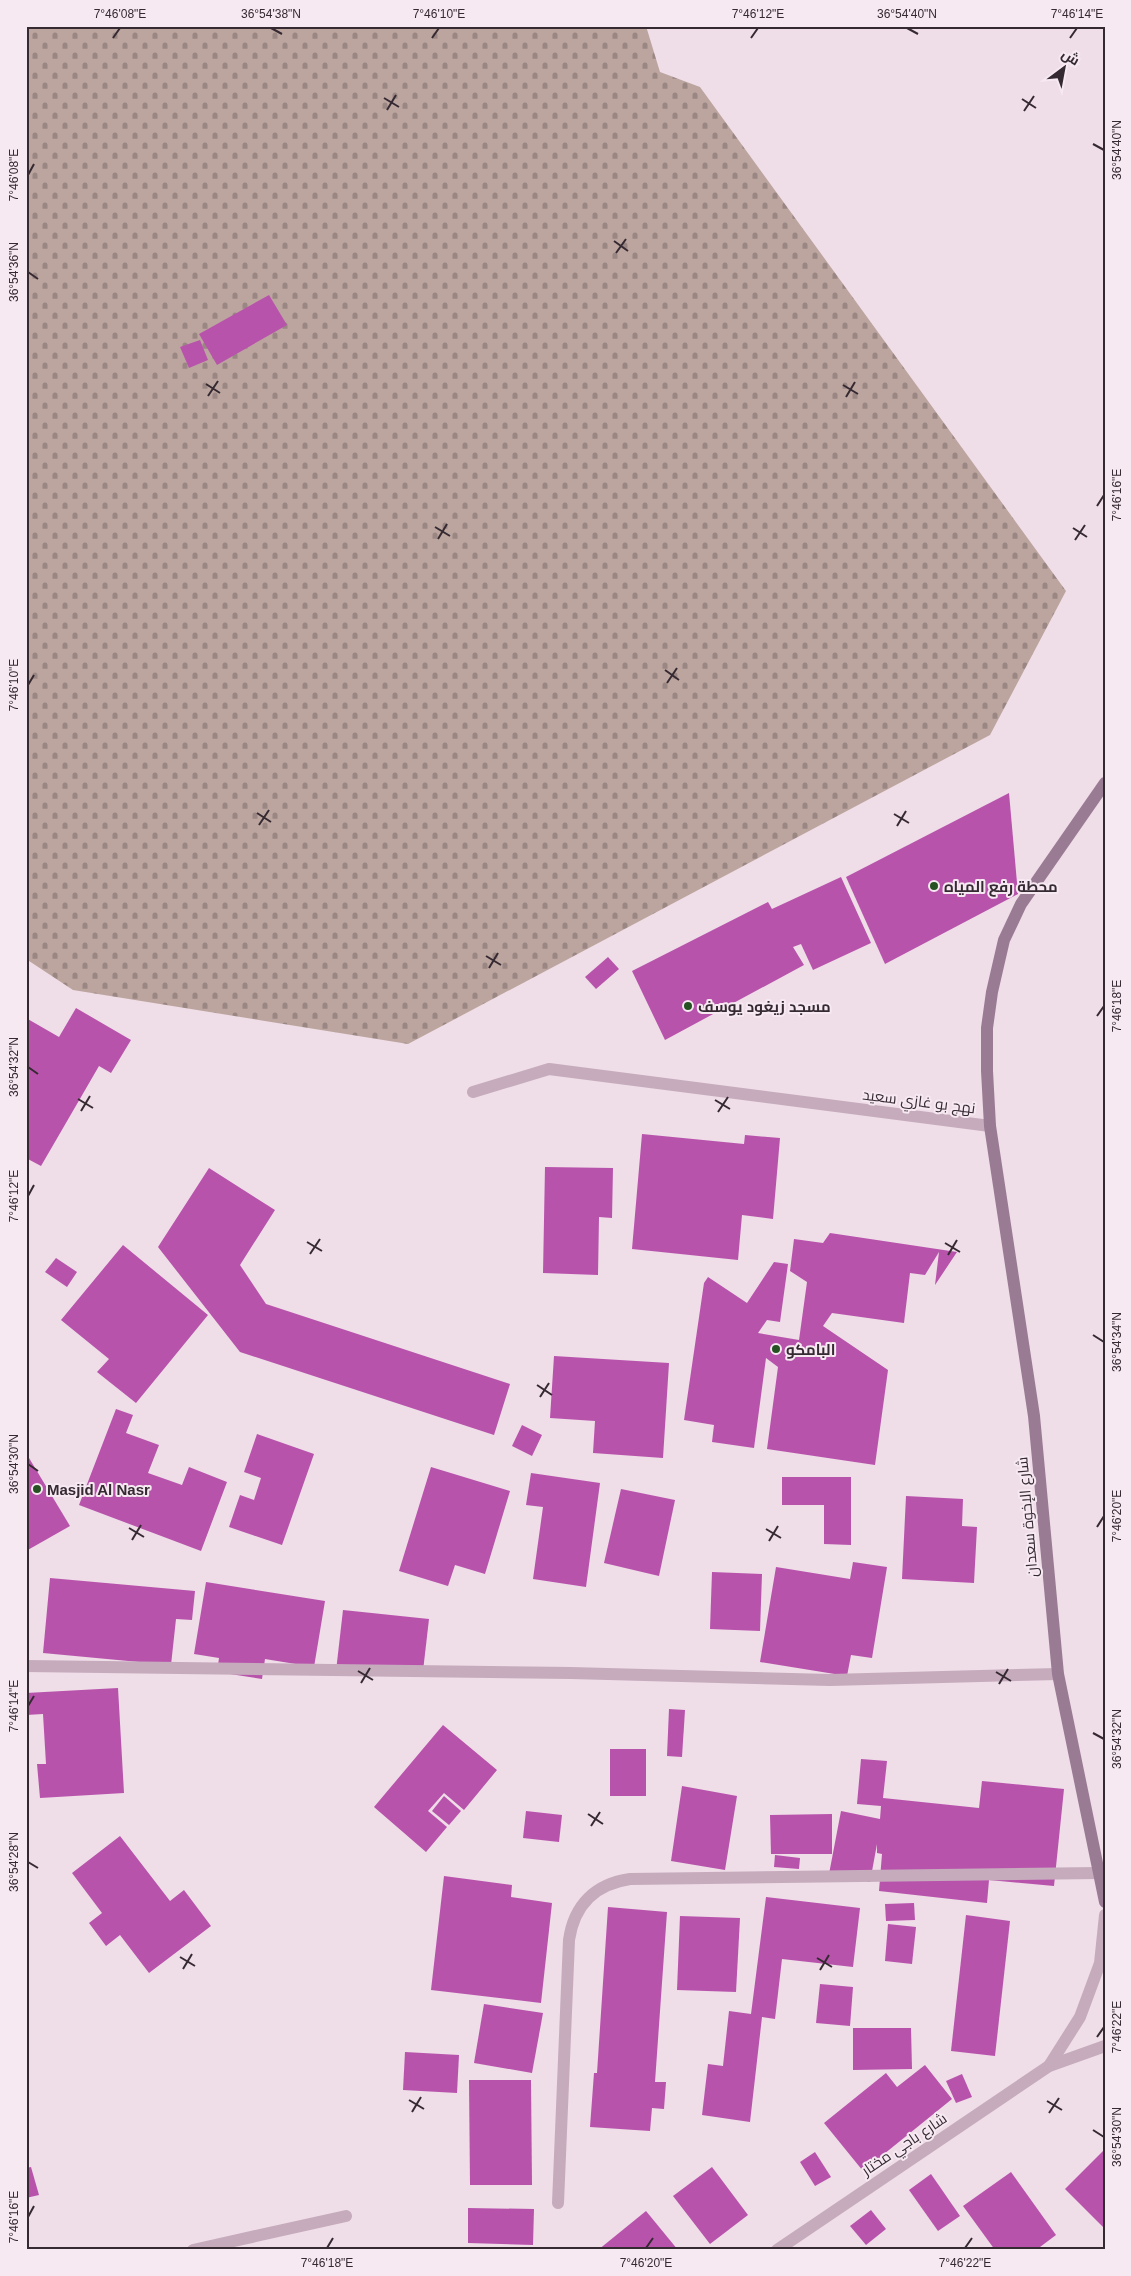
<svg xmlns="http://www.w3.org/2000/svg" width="1131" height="2276" font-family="Helvetica,Cairo,sans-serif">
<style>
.cemetery{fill:url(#cemetery-stones)}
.building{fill:#b853ac}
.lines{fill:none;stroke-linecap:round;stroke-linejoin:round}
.street{stroke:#c6abbd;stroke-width:12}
.secondary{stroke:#997c93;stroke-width:12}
.ticks{fill:none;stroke:#352932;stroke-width:2}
.poi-dot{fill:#265123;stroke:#f7e9f2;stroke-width:2}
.labels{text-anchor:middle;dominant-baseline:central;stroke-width:4;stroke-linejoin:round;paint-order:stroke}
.poi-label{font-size:15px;font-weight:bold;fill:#352932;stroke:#f7e9f2;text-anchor:start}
.street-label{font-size:15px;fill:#352932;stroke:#f7e9f2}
.neatline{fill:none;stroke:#352932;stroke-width:2}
.ticks-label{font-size:12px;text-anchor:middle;fill:#352932}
</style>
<defs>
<pattern id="cemetery-stones" width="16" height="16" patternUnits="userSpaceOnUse" patternTransform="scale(1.25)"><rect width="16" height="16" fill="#bda59f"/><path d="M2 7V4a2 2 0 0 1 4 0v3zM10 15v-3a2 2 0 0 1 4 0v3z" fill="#9a8682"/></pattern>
</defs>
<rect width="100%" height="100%" fill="#efdde8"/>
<path class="cemetery" d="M 26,26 L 646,26 L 660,72 L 700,87 L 1066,591 L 990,735 L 408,1044 L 73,990 L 26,959 Z"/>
<g class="building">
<path d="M 269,295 L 287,325 L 217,365 L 199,334 Z"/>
<path d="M 200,340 L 208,360 L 189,368 L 180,347 Z"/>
<path d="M 1009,793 L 1018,894 L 885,964 L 846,877 Z"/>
<path d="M 841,877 L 871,943 L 813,970 L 801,944 L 793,947 L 804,965 L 665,1040 L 632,971 L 768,902 L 772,909 Z"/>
<path d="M 608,957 L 619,969 L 596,989 L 585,977 Z"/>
<path d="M 76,1008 L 131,1040 L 111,1073 L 99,1066 L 41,1166 L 26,1158 L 26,1018 L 59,1037 Z"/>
<path d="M 642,1134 L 744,1144 L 745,1135 L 780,1138 L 773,1219 L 742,1215 L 738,1260 L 632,1249 Z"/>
<path d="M 545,1167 L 613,1168 L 612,1218 L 599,1217 L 598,1275 L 543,1273 Z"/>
<path d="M 209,1168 L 275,1210 L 240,1265 L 266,1304 L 510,1384 L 494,1435 L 240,1352 L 158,1247 Z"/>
<path d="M 830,1233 L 957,1252 L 935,1285 L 939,1252 L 925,1275 L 910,1273 L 904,1323 L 832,1313 L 823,1326 L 888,1370 L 875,1465 L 767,1449 L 778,1367 L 766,1358 L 754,1448 L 712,1442 L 714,1425 L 684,1420 L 704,1283 L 708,1277 L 747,1303 L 774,1262 L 788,1264 L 780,1322 L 767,1320 L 758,1333 L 799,1340 L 807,1282 L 790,1271 L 794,1239 L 823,1243 Z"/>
<path d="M 123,1245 L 208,1315 L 136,1403 L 97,1372 L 109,1359 L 61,1320 Z"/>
<path d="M 56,1258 L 77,1272 L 67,1287 L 45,1272 Z"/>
<path d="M 554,1356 L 669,1363 L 663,1458 L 593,1453 L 595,1421 L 550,1418 Z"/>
<path d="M 116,1409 L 133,1415 L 126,1433 L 159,1445 L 148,1473 L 182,1485 L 189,1467 L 227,1482 L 201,1551 L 79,1505 Z"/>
<path d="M 522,1425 L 542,1435 L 532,1456 L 512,1446 Z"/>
<path d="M 257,1434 L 314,1454 L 282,1545 L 229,1527 L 240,1495 L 254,1500 L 261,1478 L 244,1472 Z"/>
<path d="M 26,1453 L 70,1526 L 26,1551 Z"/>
<path d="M 431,1467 L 510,1491 L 485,1574 L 455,1565 L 448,1586 L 399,1571 Z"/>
<path d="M 531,1473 L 600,1483 L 586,1587 L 533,1579 L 543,1507 L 526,1505 Z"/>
<path d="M 782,1477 L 851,1477 L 851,1545 L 824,1544 L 824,1505 L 782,1505 Z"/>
<path d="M 621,1489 L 675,1500 L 659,1576 L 604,1563 Z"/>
<path d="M 906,1496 L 963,1499 L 962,1526 L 977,1527 L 974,1583 L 902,1579 Z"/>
<path d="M 853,1562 L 887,1567 L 872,1658 L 851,1655 L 847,1676 L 760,1662 L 776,1567 L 850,1579 Z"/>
<path d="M 712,1572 L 762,1574 L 760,1631 L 710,1629 Z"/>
<path d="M 50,1578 L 195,1591 L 192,1620 L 176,1619 L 171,1665 L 43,1653 Z"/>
<path d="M 206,1582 L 325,1601 L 314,1667 L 265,1659 L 262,1679 L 217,1672 L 219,1658 L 194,1654 Z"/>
<path d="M 343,1610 L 429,1619 L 423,1671 L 336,1671 Z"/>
<path d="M 118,1688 L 124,1793 L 40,1798 L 37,1764 L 46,1764 L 43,1714 L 26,1715 L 26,1693 Z"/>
<path d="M 669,1709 L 685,1710 L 682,1757 L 667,1756 Z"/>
<path d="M 443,1725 L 497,1770 L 464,1810 L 444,1793 L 428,1811 L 447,1827 L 426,1852 L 374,1807 Z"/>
<rect x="610" y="1749" width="36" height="47"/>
<path d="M 861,1759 L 887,1761 L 883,1798 L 979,1808 L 982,1781 L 1064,1789 L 1054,1886 L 989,1880 L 987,1903 L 879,1891 L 882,1854 L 877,1853 L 877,1844 L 870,1882 L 829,1874 L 841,1811 L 880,1819 L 881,1806 L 857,1804 Z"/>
<path d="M 682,1786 L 737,1796 L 725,1870 L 671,1861 Z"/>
<path d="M 444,1796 L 461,1811 L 449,1825 L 432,1811 Z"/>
<path d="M 526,1811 L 562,1815 L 559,1842 L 523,1838 Z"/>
<path d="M 832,1814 L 832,1854 L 771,1854 L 770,1815 Z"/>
<path d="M 120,1836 L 170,1901 L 184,1890 L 211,1926 L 149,1973 L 120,1935 L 106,1946 L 89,1923 L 102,1913 L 72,1873 Z"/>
<path d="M 775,1855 L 800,1858 L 799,1869 L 774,1867 Z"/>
<path d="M 444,1876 L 512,1885 L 511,1897 L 552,1903 L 541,2003 L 431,1990 Z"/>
<path d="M 766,1897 L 860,1908 L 853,1967 L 782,1959 L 775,2019 L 762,2017 L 750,2122 L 702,2115 L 708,2064 L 723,2066 L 729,2011 L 751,2014 Z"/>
<path d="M 914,1903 L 915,1920 L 886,1921 L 885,1904 Z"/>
<path d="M 608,1907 L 667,1912 L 655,2082 L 666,2082 L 664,2109 L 652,2108 L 650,2131 L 590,2127 L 594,2073 L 597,2073 Z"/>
<path d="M 966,1915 L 1010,1921 L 995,2056 L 951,2051 Z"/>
<path d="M 680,1916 L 740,1918 L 736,1992 L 677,1990 Z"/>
<path d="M 888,1924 L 916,1927 L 912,1964 L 885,1961 Z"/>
<path d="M 820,1984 L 853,1987 L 850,2026 L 816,2023 Z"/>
<path d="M 484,2004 L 543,2013 L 532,2073 L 474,2063 Z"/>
<path d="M 853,2028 L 911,2028 L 912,2069 L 853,2070 Z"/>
<path d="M 405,2052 L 459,2055 L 457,2093 L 403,2090 Z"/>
<path d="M 925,2065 L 952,2099 L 863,2171 L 824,2123 L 886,2073 L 897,2087 Z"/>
<path d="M 962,2074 L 972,2097 L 956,2103 L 946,2081 Z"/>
<path d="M 469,2080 L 531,2080 L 532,2185 L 470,2185 Z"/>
<path d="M 1103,2151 L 1105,2153 L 1105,2229 L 1065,2189 Z"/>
<path d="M 815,2152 L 831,2177 L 815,2186 L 800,2162 Z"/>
<path d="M 31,2167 L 39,2195 L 26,2198 L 26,2168 Z"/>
<path d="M 712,2167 L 748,2215 L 710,2244 L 673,2196 Z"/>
<path d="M 1011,2172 L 1056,2235 L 1036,2250 L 995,2250 L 963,2206 Z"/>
<path d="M 931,2174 L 960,2216 L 938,2231 L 909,2190 Z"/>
<path d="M 468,2208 L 534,2209 L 533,2245 L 468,2243 Z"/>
<path d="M 871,2210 L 886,2229 L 866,2245 L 850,2226 Z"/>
<path d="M 646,2211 L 678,2250 L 598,2250 Z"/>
<path d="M 472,2247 L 505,2248 L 505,2250 L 472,2250 Z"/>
</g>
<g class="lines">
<g class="street">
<path d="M 473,1092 L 549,1069 L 990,1126"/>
<path d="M 26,1666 L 571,1673 L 830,1680 L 1058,1674"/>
<path d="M 1049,2066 L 1080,2017 L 1100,1963 L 1105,1915"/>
<path d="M 558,2203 L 569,1940 C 574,1905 595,1884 630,1879 L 1098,1873"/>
<path d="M 193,2250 L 346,2216"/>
<path d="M 777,2250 L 1049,2066 L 1105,2046"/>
</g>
<path class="secondary" d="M 1105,783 L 1021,904 L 1004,940 L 992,992 L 987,1028 L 987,1071 L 990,1126 L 1034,1416 L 1058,1674 L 1105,1902"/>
</g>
<path class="ticks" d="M 271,28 L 282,34M 907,28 L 918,34M 113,38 L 120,28M 432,38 L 439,28M 751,38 L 758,28M 1070,38 L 1077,28M 384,98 L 399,107M 1022,99 L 1036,108M 387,110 L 396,95M 1024,111 L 1034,96M 1093,144 L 1104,150M 28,175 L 34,164M 614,241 L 628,251M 616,253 L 626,239M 28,272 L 38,279M 206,384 L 220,393M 843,385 L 858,394M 208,396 L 218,381M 846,397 L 855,382M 1097,506 L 1104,495M 435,527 L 450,536M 1073,528 L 1087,537M 438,539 L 447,524M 1075,540 L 1085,525M 665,670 L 679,680M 667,683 L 677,668M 28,685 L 34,675M 257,813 L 271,822M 894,814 L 909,823M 259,825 L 269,810M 897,826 L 906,811M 486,956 L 501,965M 489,968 L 498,953M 1097,1016 L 1104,1006M 28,1067 L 38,1074M 78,1099 L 93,1108M 715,1100 L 730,1109M 81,1111 L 90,1096M 718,1112 L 728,1097M 28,1196 L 34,1185M 307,1242 L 322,1251M 945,1243 L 960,1252M 310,1254 L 320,1239M 948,1255 L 957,1240M 1093,1335 L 1104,1342M 537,1385 L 552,1395M 540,1397 L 549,1383M 28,1464 L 38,1471M 1097,1527 L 1104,1516M 129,1528 L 144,1537M 766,1529 L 781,1538M 132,1540 L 141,1525M 769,1541 L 778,1526M 358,1671 L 373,1680M 996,1672 L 1011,1681M 361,1683 L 370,1668M 999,1684 L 1008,1669M 28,1706 L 34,1696M 1093,1733 L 1104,1739M 588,1814 L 603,1824M 591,1826 L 600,1812M 28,1862 L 38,1868M 180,1957 L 195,1966M 817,1958 L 832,1967M 183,1969 L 192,1954M 820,1970 L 829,1955M 1097,2037 L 1104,2027M 409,2100 L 424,2109M 1047,2101 L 1062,2110M 412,2112 L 421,2097M 1049,2113 L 1059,2098M 1093,2130 L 1104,2137M 28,2217 L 34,2206M 327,2248 L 333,2238M 646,2248 L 653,2238M 965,2248 L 972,2238"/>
<g class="poi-dot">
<circle cx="934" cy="886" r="5"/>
<circle cx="688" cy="1006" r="5"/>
<circle cx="776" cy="1349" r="5"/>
<circle cx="37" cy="1489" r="5"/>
</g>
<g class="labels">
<g class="poi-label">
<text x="944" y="886">محطة رفع المياه</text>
<text x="698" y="1006">مسجد زيغود يوسف</text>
<text x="786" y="1349">البامكو</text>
<text x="47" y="1489">Masjid Al Nasr</text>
</g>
<g class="street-label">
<text transform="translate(919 1101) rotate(7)">نهج بو غازي سعيد</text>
<text transform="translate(1027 1517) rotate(-95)">شارع الإخوة سعدان</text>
<text transform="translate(904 2144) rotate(-34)">شارع باجي مختار</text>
</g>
</g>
<rect width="1131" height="2276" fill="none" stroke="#f7e9f2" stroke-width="55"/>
<g transform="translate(1064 68) rotate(32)" stroke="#f7e9f2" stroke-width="4" paint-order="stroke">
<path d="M0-4L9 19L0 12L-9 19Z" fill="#352932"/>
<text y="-8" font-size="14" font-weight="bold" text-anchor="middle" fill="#352932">ش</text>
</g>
<rect x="28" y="28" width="1076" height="2220" class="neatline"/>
<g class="ticks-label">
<text x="120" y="18">7°46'08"E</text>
<text x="271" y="18">36°54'38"N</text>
<text x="439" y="18">7°46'10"E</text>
<text x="758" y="18">7°46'12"E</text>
<text x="907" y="18">36°54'40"N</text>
<text x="1077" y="18">7°46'14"E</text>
<text transform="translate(1117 150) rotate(-90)" y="4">36°54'40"N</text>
<text transform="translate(14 175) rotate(-90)" y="4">7°46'08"E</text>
<text transform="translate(14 272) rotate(-90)" y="4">36°54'36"N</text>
<text transform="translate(1117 495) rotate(-90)" y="4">7°46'16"E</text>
<text transform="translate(14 685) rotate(-90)" y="4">7°46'10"E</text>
<text transform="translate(1117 1006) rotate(-90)" y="4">7°46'18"E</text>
<text transform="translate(14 1067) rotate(-90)" y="4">36°54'32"N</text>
<text transform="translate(14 1196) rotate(-90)" y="4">7°46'12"E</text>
<text transform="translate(1117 1342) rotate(-90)" y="4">36°54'34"N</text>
<text transform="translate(14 1464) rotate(-90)" y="4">36°54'30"N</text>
<text transform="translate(1117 1516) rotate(-90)" y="4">7°46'20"E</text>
<text transform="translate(14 1706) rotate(-90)" y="4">7°46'14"E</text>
<text transform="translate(1117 1739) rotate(-90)" y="4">36°54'32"N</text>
<text transform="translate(14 1862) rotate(-90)" y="4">36°54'28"N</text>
<text transform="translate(1117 2027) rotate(-90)" y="4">7°46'22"E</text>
<text transform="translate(1117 2137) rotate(-90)" y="4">36°54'30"N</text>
<text transform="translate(14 2217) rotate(-90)" y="4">7°46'16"E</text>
<text x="327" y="2267">7°46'18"E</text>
<text x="646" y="2267">7°46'20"E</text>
<text x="965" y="2267">7°46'22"E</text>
</g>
</svg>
